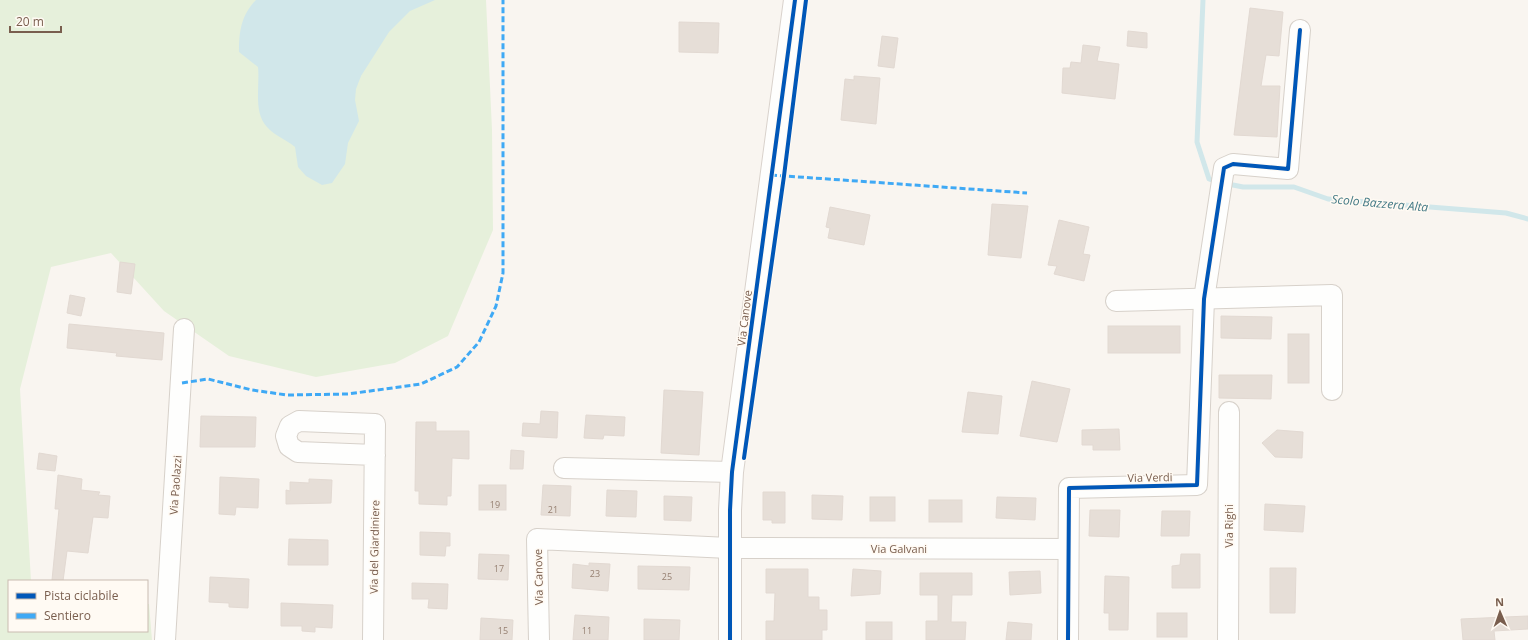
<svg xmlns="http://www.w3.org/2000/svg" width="1528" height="640" font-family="'Open Sans',sans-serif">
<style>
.green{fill:#e6f0db}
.water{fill:#d1e7ea}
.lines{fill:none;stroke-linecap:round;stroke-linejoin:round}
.stream{stroke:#d1e7ea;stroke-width:5}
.building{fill:#e6ded7;stroke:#e2d9d2}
.street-casing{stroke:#d7d1ca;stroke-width:22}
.secondary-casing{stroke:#d9d2cc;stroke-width:24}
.street{stroke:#fefefd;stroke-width:20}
.secondary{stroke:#fefefd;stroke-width:22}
.quiet{stroke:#3fa9f5;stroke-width:3;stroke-dasharray:6 3;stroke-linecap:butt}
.cycleway-casing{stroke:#fffaf3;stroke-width:6}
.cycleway{stroke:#0057b8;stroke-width:4}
.labels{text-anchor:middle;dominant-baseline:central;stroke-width:3;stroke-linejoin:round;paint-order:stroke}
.number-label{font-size:9px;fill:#968072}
.street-label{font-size:11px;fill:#795e4e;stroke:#fffaf3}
.water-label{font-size:12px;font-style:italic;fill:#437985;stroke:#fffaf3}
</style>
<rect width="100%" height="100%" fill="#f9f5f0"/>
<path class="green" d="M 0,0 L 486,0 L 492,130 L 493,230 L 448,336 L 395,363 L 316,377 L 229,356 L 164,311 L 111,253 L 51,267 L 20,389 L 31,581 L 9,581 L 9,631 L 147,631 L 147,604 L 149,604 L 152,640 L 0,640 Z"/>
<path class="water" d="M 256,0 L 435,0 L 410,11 L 389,32 L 361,76 L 356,89 L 355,100 L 359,121 L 348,143 L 345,164 L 332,183 L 322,185 L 306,176 L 298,167 L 295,147 C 287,140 275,136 267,127 C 253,112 260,86 258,67 L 239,52 C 239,32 241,15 256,0 Z"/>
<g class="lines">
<g class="stream">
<path d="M 1203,0 L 1197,142 L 1209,179 L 1215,181"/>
<path d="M 1233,185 L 1243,187 L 1294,187 L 1328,199 L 1506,213 L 1528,219"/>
</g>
</g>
<g class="building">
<path d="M 1250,8 L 1283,12 L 1279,56 L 1266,55 L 1261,86 L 1280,86 L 1277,137 L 1234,135 Z"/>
<path d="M 679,22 L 719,23 L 718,53 L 679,52 Z"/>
<path d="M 1128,31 L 1147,33 L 1147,48 L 1127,46 Z"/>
<path d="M 882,36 L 898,38 L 894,68 L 878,66 Z"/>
<path d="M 1083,45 L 1100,47 L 1097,61 L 1119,64 L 1115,99 L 1062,93 L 1063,68 L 1070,68 L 1071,62 L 1081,63 Z"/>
<path d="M 854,76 L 880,78 L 876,124 L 841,120 L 845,79 L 854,80 Z"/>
<path d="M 992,204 L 1028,206 L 1021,258 L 988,255 Z"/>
<path d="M 830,207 L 870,215 L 864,245 L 828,238 L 830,228 L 826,227 Z"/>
<path d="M 1059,220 L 1089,227 L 1083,254 L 1090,255 L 1084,281 L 1054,274 L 1057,266 L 1048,265 Z"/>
<path d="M 120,262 L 135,264 L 131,294 L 117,292 Z"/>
<path d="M 70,295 L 85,298 L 81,316 L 67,313 Z"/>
<path d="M 1221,316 L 1272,317 L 1271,339 L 1221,338 Z"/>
<path d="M 69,324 L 164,333 L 162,360 L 116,356 L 117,353 L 67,348 Z"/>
<rect x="1108" y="326" width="72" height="27"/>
<rect x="1288" y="334" width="21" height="49"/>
<path d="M 1219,375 L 1272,375 L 1271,399 L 1219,398 Z"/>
<path d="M 1032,381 L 1070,389 L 1057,442 L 1020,436 Z"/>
<path d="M 664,390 L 703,392 L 699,455 L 661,453 Z"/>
<path d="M 968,392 L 1002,396 L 998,434 L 962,432 Z"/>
<path d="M 541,411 L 558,412 L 557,438 L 522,436 L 523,423 L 540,424 Z"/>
<path d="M 586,415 L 625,417 L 624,436 L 604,435 L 603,439 L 584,438 Z"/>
<path d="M 201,416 L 256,417 L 255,447 L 200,447 Z"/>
<path d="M 416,422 L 436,422 L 436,431 L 469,431 L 469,459 L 452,458 L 451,496 L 447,496 L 447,505 L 419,504 L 419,491 L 415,491 Z"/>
<path d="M 1119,429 L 1120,450 L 1093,450 L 1093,445 L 1082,445 L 1082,430 Z"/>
<path d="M 1277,430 L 1303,432 L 1302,458 L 1275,457 L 1262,443 Z"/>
<path d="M 511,450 L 524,451 L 523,469 L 510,469 Z"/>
<path d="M 39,453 L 57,456 L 55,471 L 37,469 Z"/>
<path d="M 58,475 L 82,479 L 81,490 L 100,492 L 98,495 L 110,496 L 108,518 L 93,517 L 88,553 L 67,551 L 63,581 L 52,580 L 59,509 L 55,509 Z"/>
<path d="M 220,477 L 259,479 L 258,508 L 236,507 L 235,515 L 219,514 Z"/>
<path d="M 309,479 L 332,480 L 331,503 L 286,504 L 286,490 L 290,491 L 290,482 L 309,483 Z"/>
<rect x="479" y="485" width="27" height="25"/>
<path d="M 543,485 L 571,486 L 570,516 L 541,515 Z"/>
<path d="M 607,490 L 637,491 L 636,517 L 606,516 Z"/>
<path d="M 763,492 L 785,492 L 785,523 L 772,523 L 772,520 L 763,520 Z"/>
<path d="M 812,495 L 843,496 L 842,520 L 812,519 Z"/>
<path d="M 664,496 L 692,497 L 691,521 L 664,520 Z"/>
<rect x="870" y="497" width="25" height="24"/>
<path d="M 997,497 L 1036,498 L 1035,520 L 996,518 Z"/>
<rect x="929" y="500" width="33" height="22"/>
<path d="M 1265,504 L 1305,506 L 1303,532 L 1264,530 Z"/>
<path d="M 1090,510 L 1120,510 L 1119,537 L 1089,536 Z"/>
<path d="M 1162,511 L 1190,511 L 1189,536 L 1161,536 Z"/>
<path d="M 420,532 L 450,533 L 450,546 L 446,546 L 445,556 L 420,555 Z"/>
<path d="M 289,539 L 328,540 L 328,565 L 288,565 Z"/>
<path d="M 479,554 L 509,555 L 508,580 L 478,579 Z"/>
<path d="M 1181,554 L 1200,554 L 1200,588 L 1172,588 L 1172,566 L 1180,565 Z"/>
<path d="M 589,563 L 610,564 L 608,591 L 572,588 L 573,564 L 589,566 Z"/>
<path d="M 638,566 L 690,567 L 689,590 L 638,589 Z"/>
<path d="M 1270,568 L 1296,568 L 1295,613 L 1270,613 Z"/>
<path d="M 766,569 L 808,569 L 808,597 L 819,597 L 819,610 L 827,610 L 827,630 L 822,630 L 822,640 L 766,640 L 766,621 L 774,621 L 775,593 L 766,593 Z"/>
<path d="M 853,569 L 881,571 L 880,594 L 851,596 Z"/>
<path d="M 1040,571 L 1041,593 L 1010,595 L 1009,572 Z"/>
<path d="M 920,573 L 972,573 L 972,595 L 952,595 L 951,622 L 966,622 L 965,640 L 926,640 L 926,621 L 938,621 L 938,595 L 920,595 Z"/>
<path d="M 1105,576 L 1129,577 L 1128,630 L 1109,630 L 1109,613 L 1104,613 Z"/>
<path d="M 210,577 L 249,579 L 248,608 L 229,607 L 229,603 L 209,602 Z"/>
<path d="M 412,583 L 448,584 L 447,609 L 428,608 L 429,599 L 412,599 Z"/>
<path d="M 281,603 L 333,605 L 332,628 L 315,627 L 315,632 L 302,631 L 302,626 L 281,626 Z"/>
<rect x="1157" y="613" width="30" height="24"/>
<path d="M 575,615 L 609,617 L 608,640 L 573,640 Z"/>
<path d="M 1528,616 L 1528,629 L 1494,631 L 1495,640 L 1463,640 L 1461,619 Z"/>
<path d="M 481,618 L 513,620 L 512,640 L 480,640 Z"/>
<path d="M 644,619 L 680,620 L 679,640 L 644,640 Z"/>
<rect x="866" y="622" width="26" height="18"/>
<path d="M 1008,622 L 1032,624 L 1031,640 L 1006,640 Z"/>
</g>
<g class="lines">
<defs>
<g id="street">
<path d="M 1116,301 L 1332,295 L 1332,390"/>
<path d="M 564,468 L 732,472"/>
<path d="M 165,640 L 184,329"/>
<path d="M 373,640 L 375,424 L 299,421 L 290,426 L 286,436 L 289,446 L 298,452 L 375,455"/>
<path d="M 539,640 L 537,539 L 729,548 L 1068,549"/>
<path d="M 1068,640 L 1069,488 L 1197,485 L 1204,299 L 1224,168 L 1233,164 L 1288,169 L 1300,30"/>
<path d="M 1228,640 L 1229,412"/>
</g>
<path id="secondary" d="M 730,640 L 730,510 L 732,472 L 795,0"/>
</defs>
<use href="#street" class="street-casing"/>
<use href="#secondary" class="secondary-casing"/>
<use href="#street" class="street"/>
<use href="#secondary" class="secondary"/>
<g class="quiet">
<path d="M 771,175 L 1027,193"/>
<path d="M 182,383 L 208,379 L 252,390 L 287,395 L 348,394 L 421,384 L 457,367 L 479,342 L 496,306 L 503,273 L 503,0"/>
</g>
<defs>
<g id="cycleway">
<path d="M 744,458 L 784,176 L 806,0"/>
<path d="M 730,640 L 730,510 L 732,472 L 795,0"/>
<path d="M 1068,640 L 1069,488 L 1197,485 L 1204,299 L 1224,168 L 1233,164 L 1288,169 L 1300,30"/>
</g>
</defs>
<use href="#cycleway" class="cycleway-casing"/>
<use href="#cycleway" class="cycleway"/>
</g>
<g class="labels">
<g class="number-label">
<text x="495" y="504">19</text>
<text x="553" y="509">21</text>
<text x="499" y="568">17</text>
<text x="595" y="573">23</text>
<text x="667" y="576">25</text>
<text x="503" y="630">15</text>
<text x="587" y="630">11</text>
</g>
<g class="street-label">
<text transform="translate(744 318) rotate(-83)">Via Canove</text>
<text transform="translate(1150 477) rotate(-1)">Via Verdi</text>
<text transform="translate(175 485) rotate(-86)">Via Paolazzi</text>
<text transform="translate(1228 526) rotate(-90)">Via Righi</text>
<text transform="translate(374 547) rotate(-89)">Via del Giardiniere</text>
<text x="899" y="548">Via Galvani</text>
<text transform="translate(538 577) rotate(-91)">Via Canove</text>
</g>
<g class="water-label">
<text transform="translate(1380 203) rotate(5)">Scolo Bazzera Alta</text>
</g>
</g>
<rect x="8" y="580" width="140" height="52" fill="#fffaf3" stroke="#c9bcb1"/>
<rect x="16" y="593" width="20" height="6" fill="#0057b8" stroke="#c9bcb1"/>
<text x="44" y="600" font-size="12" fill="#795e4e">Pista ciclabile</text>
<rect x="16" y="613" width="20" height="6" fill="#3fa9f5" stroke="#c9bcb1"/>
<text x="44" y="620" font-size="12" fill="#795e4e">Sentiero</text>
<g transform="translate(1500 612) rotate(358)" stroke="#fffaf3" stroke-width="3" paint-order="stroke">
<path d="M0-3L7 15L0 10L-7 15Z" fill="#795e4e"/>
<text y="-6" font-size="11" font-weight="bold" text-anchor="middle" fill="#795e4e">N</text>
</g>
<path d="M10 26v6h51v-6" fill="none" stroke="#795e4e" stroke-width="2"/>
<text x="16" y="26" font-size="12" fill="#795e4e" stroke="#fffaf3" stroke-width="3" paint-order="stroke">20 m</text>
</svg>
